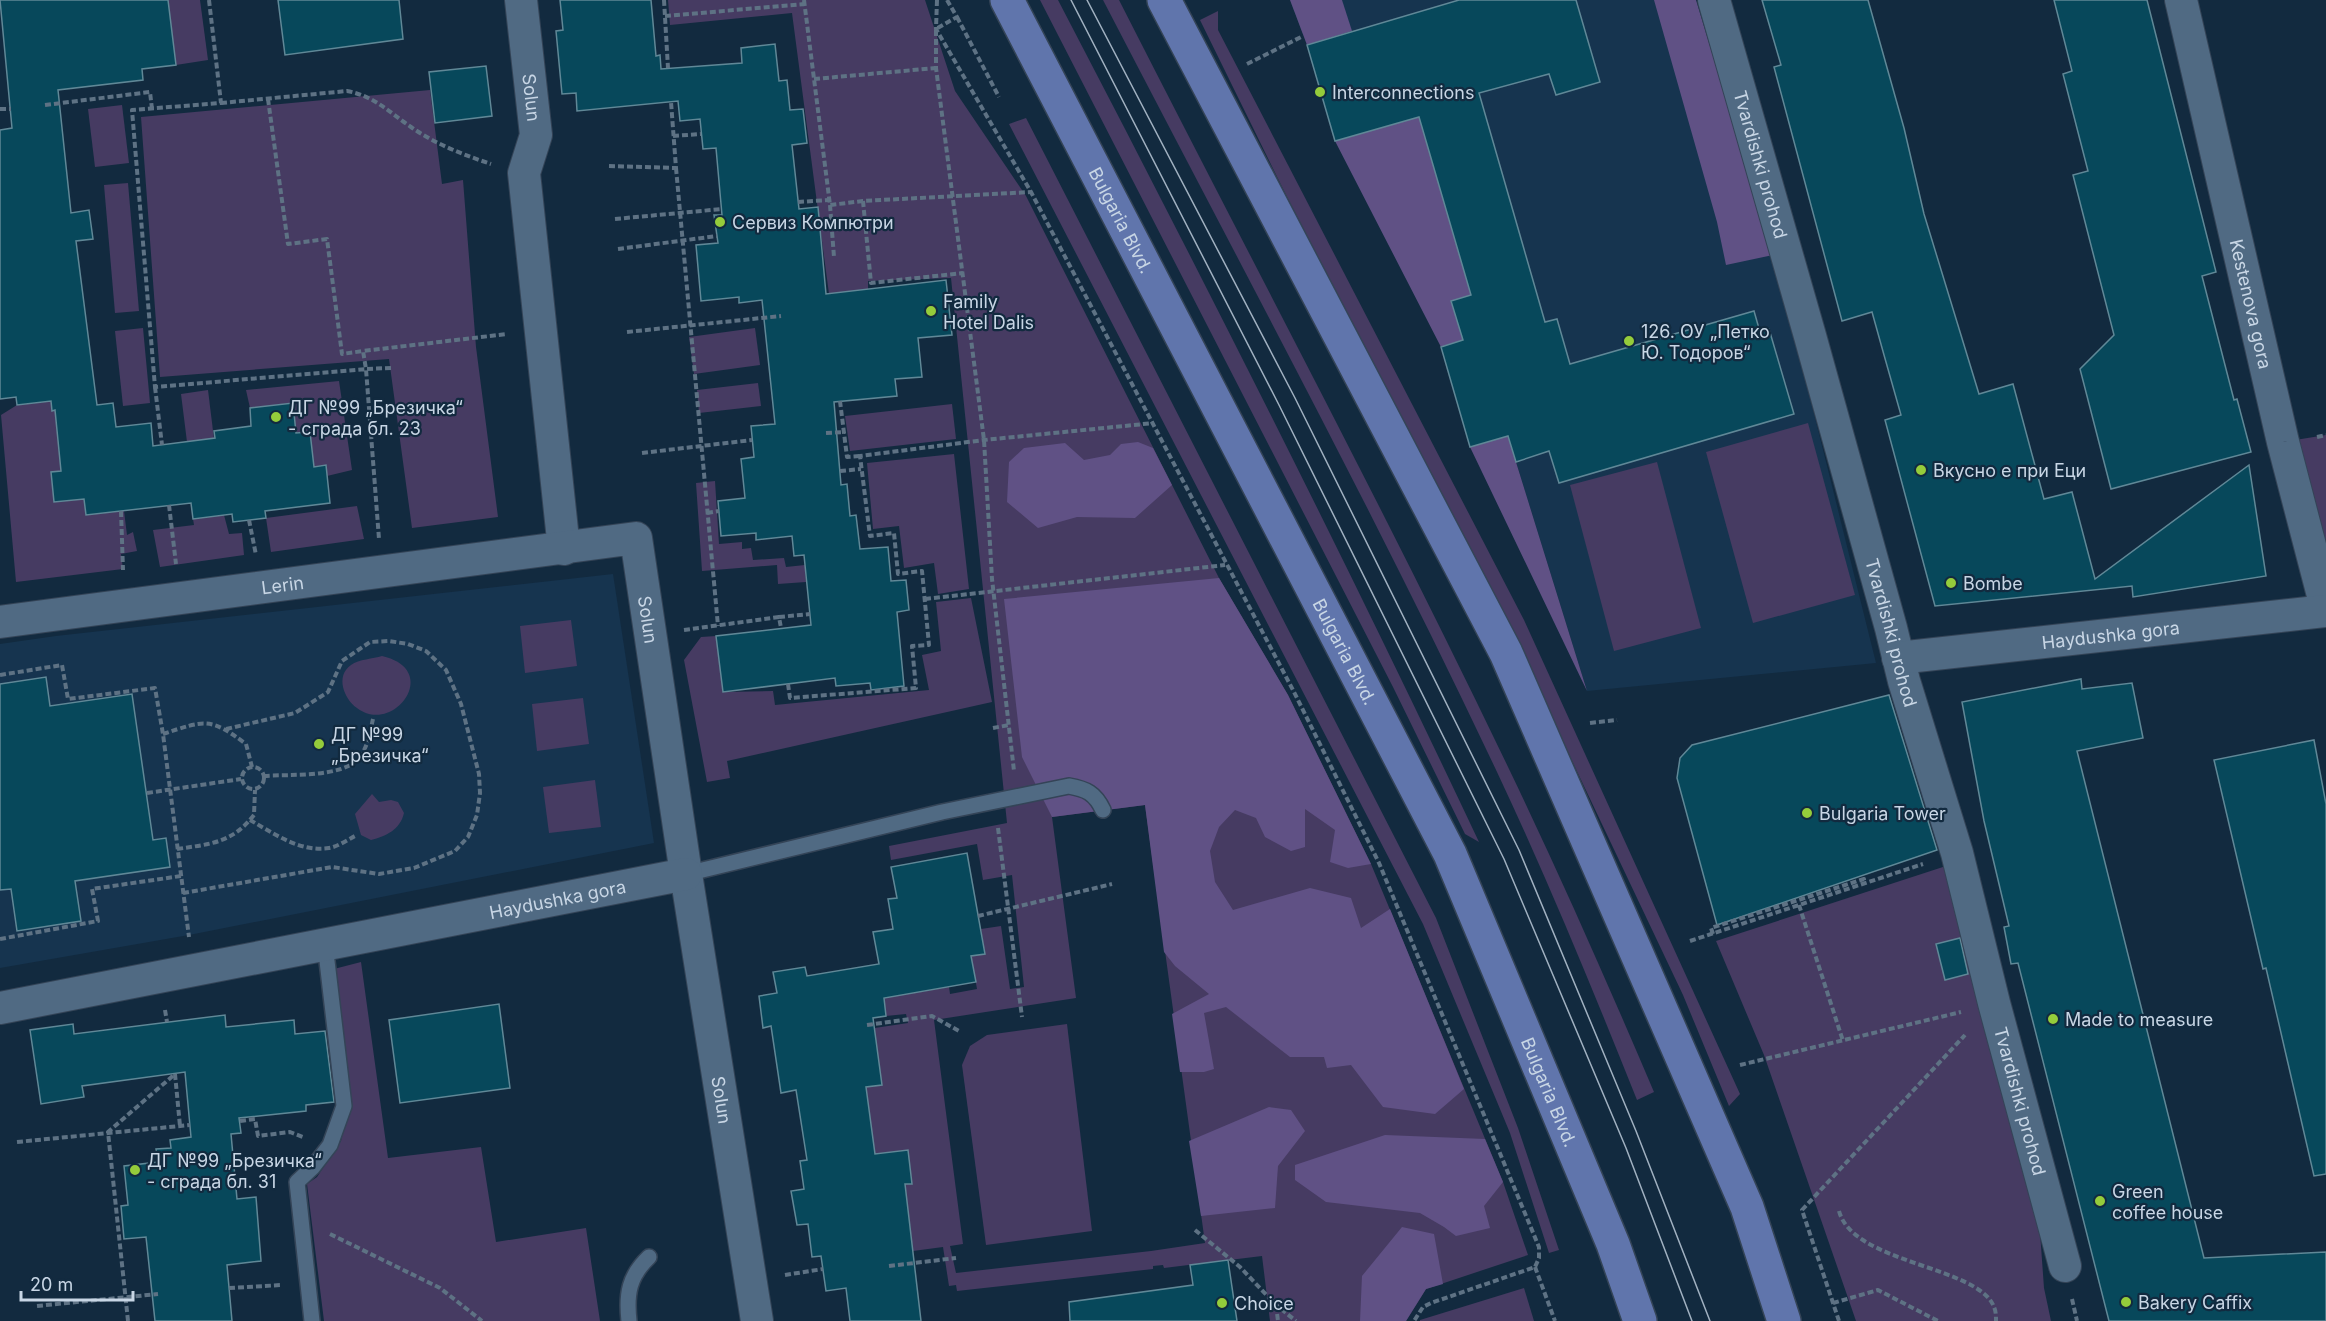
<svg xmlns="http://www.w3.org/2000/svg" width="2326" height="1321" font-family="Inter,sans-serif">
<style>
.built{fill:#16344f}
.green{fill:#463b62;fill-rule:evenodd}
.forest{fill:#605185}
.building{fill:#07485b;stroke:#608897;stroke-width:1.5}
.lines{fill:none;stroke-linecap:round;stroke-linejoin:round}
.service-casing{stroke:#344457;stroke-width:18}
.minor-casing{stroke:#344457;stroke-width:34}
.primary-casing{stroke:#344457;stroke-width:36}
.path{stroke:#5e7284;stroke-width:4;stroke-dasharray:6 3;stroke-linecap:butt}
.service{stroke:#506a83;stroke-width:15}
.minor{stroke:#506a83;stroke-width:32}
.primary{stroke:#6075ac;stroke-width:33}
.tram{stroke:#a1b1c1;stroke-width:1.5}
.poi-dot{fill:#95cc3b;stroke:#122a3f;stroke-width:2}
.labels{text-anchor:middle;dominant-baseline:central;stroke-width:4.5;stroke-linejoin:round;paint-order:stroke}
.poi-label{font-size:18px;fill:#c8d6e5;stroke:#122a3f;text-anchor:start}
.street-label{font-size:18px;fill:#c8d6e5;stroke:#122a3f}
</style>
<rect width="100%" height="100%" fill="#122a3f"/>
<g class="built">
<path d="M 1290,0 L 1696,0 L 1784,293 L 1876,663 L 1587,691 L 1508,436 L 1470,447 L 1441,347 L 1482,335 L 1456,318 L 1451,301 L 1470,295 L 1419,117 L 1335,141 L 1307,45 Z"/>
<path d="M 613,574 L 654,843 L 189,935 L 0,968 L 0,644 L 56,636 Z"/>
</g>
<g class="green">
<path d="M 168,0 L 200,0 L 208,60 L 176,65 Z"/>
<path d="M 668,0 L 925,0 L 955,91 L 1026,196 L 1219,578 L 1288,695 L 1371,864 L 1503,1182 L 1528,1255 L 1426,1289 L 1406,1321 L 1270,1321 L 1262,1256 L 1164,1268 L 1163,1265 L 1153,1266 L 1153,1269 L 957,1291 L 956,1285 L 949,1286 L 943,1247 L 913,1251 L 909,1216 L 898,1185 L 912,1183 L 908,1150 L 874,1154 L 866,1087 L 882,1085 L 868,1029 L 908,1023 L 906,1014 L 886,1016 L 883,992 L 914,993 L 949,987 L 950,994 L 977,989 L 971,956 L 985,954 L 981,929 L 1001,926 L 1010,989 L 1024,987 L 1012,875 L 983,880 L 977,844 L 891,860 L 889,846 L 1007,823 L 951,278 L 868,281 L 868,289 L 829,294 L 792,13 L 670,25 ZM 1145,805 L 1205,1243 L 1151,1251 L 956,1273 L 950,1246 L 963,1244 L 934,1020 L 1076,998 L 1052,817 Z"/>
<path d="M 1040,0 L 1058,0 C 1203,278 1345,558 1479,842 L 1465,834 L 1393,687 Z"/>
<path d="M 1103,0 L 1119,0 C 1249,256 1385,510 1509,769 C 1560,875 1608,984 1654,1092 L 1637,1100 C 1593,990 1548,880 1497,772 C 1374,511 1236,257 1103,0 Z"/>
<path d="M 1218,11 L 1218,30 L 1524,620 L 1740,1094 L 1729,1106 L 1683,995 L 1509,628 L 1286,195 L 1200,20 Z"/>
<path d="M 430,90 L 442,184 L 463,180 L 476,347 L 498,517 L 412,528 L 389,359 L 160,377 L 141,117 Z"/>
<path d="M 122,105 L 129,163 L 95,167 L 88,109 Z"/>
<path d="M 1026,118 L 1436,918 L 1518,1128 L 1559,1250 L 1549,1253 L 1510,1133 L 1423,924 L 1009,124 Z"/>
<path d="M 128,183 L 139,311 L 115,313 L 104,185 Z"/>
<path d="M 143,328 L 150,403 L 123,406 L 115,331 Z"/>
<path d="M 755,328 L 760,365 L 694,374 L 689,337 Z"/>
<path d="M 339,381 L 352,470 L 327,476 L 326,465 L 314,467 L 296,433 L 293,403 L 250,408 L 246,390 Z"/>
<path d="M 758,383 L 761,406 L 699,413 L 697,390 Z"/>
<path d="M 208,390 L 214,439 L 187,442 L 181,394 Z"/>
<path d="M 51,401 L 52,410 L 62,410 L 61,471 L 51,473 L 54,502 L 84,499 L 86,515 L 124,511 L 127,535 L 133,532 L 137,551 L 121,554 L 123,569 L 16,582 L 1,415 L 17,405 Z"/>
<path d="M 952,404 L 956,439 L 850,451 L 845,416 Z"/>
<path d="M 1808,423 L 1855,595 L 1753,623 L 1706,452 Z"/>
<path d="M 2326,435 L 2326,607 L 2283,442 Z"/>
<path d="M 954,454 L 969,589 L 938,594 L 934,563 L 904,568 L 899,526 L 873,529 L 867,463 Z"/>
<path d="M 1657,462 L 1701,628 L 1614,651 L 1570,485 Z"/>
<path d="M 715,481 L 719,544 L 742,542 L 742,549 L 751,548 L 753,560 L 784,558 L 786,567 L 805,565 L 806,582 L 778,584 L 777,565 L 702,571 L 696,483 Z"/>
<path d="M 357,506 L 364,539 L 271,552 L 266,518 Z"/>
<path d="M 224,515 L 229,534 L 242,533 L 244,555 L 160,567 L 153,530 L 194,525 L 193,519 Z"/>
<path d="M 971,598 L 992,702 L 727,761 L 730,778 L 707,782 L 684,660 L 701,637 L 716,636 L 723,692 L 773,691 L 775,705 L 929,690 L 922,655 L 941,651 L 936,602 Z"/>
<path d="M 571,620 L 577,666 L 525,673 L 520,626 Z"/>
<path d="M 382,656 C 443,670 393,736 357,708 C 344,699 335,676 351,665 C 359,659 373,659 382,656 Z"/>
<path d="M 583,698 L 589,744 L 537,751 L 532,704 Z"/>
<path d="M 595,780 L 601,827 L 549,833 L 543,787 Z"/>
<path d="M 372,794 L 379,802 L 391,800 L 398,802 L 404,813 C 400,830 386,836 371,840 L 361,835 L 355,814 Z"/>
<path d="M 1946,866 L 2040,1232 L 2044,1288 L 2051,1321 L 1856,1321 L 1764,1055 L 1716,941 Z"/>
<path d="M 361,962 L 388,1158 L 481,1147 L 496,1242 L 586,1228 L 600,1321 L 324,1321 L 307,1184 L 317,1177 L 341,1141 L 346,1108 L 330,970 Z"/>
<path d="M 1067,1024 L 1092,1231 L 986,1245 L 962,1065 L 970,1046 L 987,1035 Z"/>
<path d="M 1524,1288 L 1534,1321 L 1420,1321 L 1420,1320 Z"/>
</g>
<g class="forest">
<path d="M 1290,0 L 1342,0 L 1352,31 L 1307,45 Z"/>
<path d="M 1654,0 L 1696,0 L 1773,255 L 1726,265 L 1717,222 Z"/>
<path d="M 1419,117 L 1471,295 L 1451,301 L 1456,318 L 1475,312 L 1482,335 L 1441,347 L 1335,141 Z"/>
<path d="M 1508,436 L 1516,462 L 1587,691 L 1470,447 Z"/>
<path d="M 1138,442 L 1153,448 L 1172,485 L 1135,518 L 1077,517 L 1038,528 L 1007,502 L 1009,462 L 1024,448 L 1065,443 L 1084,460 L 1110,455 L 1121,444 Z"/>
<path d="M 1219,578 L 1288,695 L 1371,864 L 1348,868 L 1330,862 L 1335,830 L 1305,809 L 1305,847 L 1291,851 L 1265,837 L 1256,818 L 1235,810 L 1219,827 L 1210,851 L 1215,882 L 1233,910 L 1310,888 L 1351,898 L 1361,928 L 1390,909 L 1464,1089 L 1435,1114 L 1383,1107 L 1351,1065 L 1327,1068 L 1324,1057 L 1290,1057 L 1226,1007 L 1204,1013 L 1214,1069 L 1204,1072 L 1180,1072 L 1172,1014 L 1209,994 L 1175,966 L 1164,952 L 1145,805 L 1052,817 L 1022,757 L 1004,599 Z"/>
<path d="M 1269,1107 L 1291,1110 L 1305,1131 L 1278,1166 L 1275,1208 L 1201,1216 L 1189,1141 Z"/>
<path d="M 1385,1135 L 1485,1139 L 1503,1182 L 1484,1206 L 1490,1228 L 1456,1236 L 1444,1227 L 1420,1213 L 1326,1202 L 1295,1180 L 1295,1165 Z"/>
<path d="M 1402,1227 L 1434,1234 L 1443,1284 L 1426,1289 L 1406,1321 L 1360,1321 L 1362,1276 Z"/>
</g>
<g class="building">
<path d="M 0,0 L 168,0 L 176,65 L 142,69 L 143,80 L 58,90 L 71,213 L 89,210 L 93,239 L 76,241 L 97,405 L 113,403 L 116,427 L 151,423 L 153,446 L 215,438 L 214,431 L 251,426 L 250,408 L 293,403 L 296,433 L 310,432 L 314,467 L 326,465 L 330,503 L 265,511 L 266,518 L 233,522 L 232,514 L 193,519 L 191,503 L 86,515 L 84,499 L 54,502 L 51,472 L 61,471 L 55,410 L 52,411 L 51,401 L 17,405 L 16,397 L 0,399 L 0,130 L 12,128 Z"/>
<path d="M 278,0 L 399,0 L 403,39 L 285,55 Z"/>
<path d="M 560,0 L 651,0 L 656,56 L 660,55 L 661,69 L 742,63 L 741,48 L 775,44 L 779,81 L 787,80 L 790,110 L 803,109 L 807,143 L 792,145 L 799,209 L 818,207 L 826,294 L 946,280 L 952,335 L 918,338 L 922,377 L 895,379 L 897,396 L 834,402 L 841,485 L 847,484 L 850,516 L 856,515 L 860,549 L 888,547 L 891,581 L 906,580 L 909,610 L 897,612 L 904,686 L 871,690 L 870,683 L 836,686 L 835,678 L 723,692 L 716,636 L 811,625 L 804,555 L 794,556 L 792,536 L 756,540 L 756,533 L 721,536 L 718,501 L 745,498 L 741,459 L 754,457 L 751,426 L 775,424 L 762,300 L 739,303 L 739,297 L 701,301 L 696,245 L 718,243 L 714,215 L 722,215 L 716,148 L 703,149 L 700,119 L 680,121 L 678,101 L 577,111 L 576,93 L 562,94 L 556,31 L 563,30 Z"/>
<path d="M 1459,0 L 1576,0 L 1600,82 L 1556,95 L 1549,74 L 1479,93 L 1545,322 L 1557,319 L 1570,364 L 1754,311 L 1760,332 L 1769,329 L 1794,414 L 1559,483 L 1549,451 L 1516,462 L 1508,436 L 1470,447 L 1441,347 L 1463,340 L 1451,301 L 1471,295 L 1419,117 L 1335,141 L 1307,45 Z"/>
<path d="M 1762,0 L 1868,0 L 1904,128 L 1924,214 L 1979,394 L 2013,384 L 2044,499 L 2072,492 L 2095,579 L 2249,465 L 2266,576 L 2133,597 L 2132,586 L 1935,606 L 1885,420 L 1901,415 L 1884,355 L 1872,312 L 1842,321 L 1774,67 L 1781,65 Z"/>
<path d="M 2054,0 L 2147,0 L 2216,272 L 2202,276 L 2234,400 L 2237,399 L 2251,452 L 2111,489 L 2080,369 L 2114,335 L 2073,175 L 2088,171 L 2063,74 L 2072,71 Z"/>
<path d="M 486,66 L 492,116 L 435,123 L 429,72 Z"/>
<path d="M 46,677 L 50,706 L 132,694 L 153,840 L 166,838 L 170,867 L 75,881 L 81,921 L 17,931 L 11,889 L 0,890 L 0,684 Z"/>
<path d="M 2081,679 L 2082,689 L 2132,683 L 2143,738 L 2077,751 L 2204,1258 L 2326,1252 L 2326,1321 L 2109,1321 L 2018,963 L 2011,964 L 2004,927 L 2009,926 L 1984,821 L 1962,702 Z"/>
<path d="M 1889,695 L 1937,850 L 1717,925 L 1677,778 L 1680,758 L 1692,745 Z"/>
<path d="M 2314,740 L 2326,804 L 2326,1174 L 2314,1176 L 2266,968 L 2263,969 L 2214,760 Z"/>
<path d="M 967,853 L 985,954 L 971,956 L 976,982 L 884,998 L 886,1016 L 873,1018 L 882,1085 L 866,1087 L 875,1154 L 908,1150 L 912,1184 L 905,1184 L 921,1321 L 850,1321 L 846,1288 L 826,1291 L 821,1256 L 812,1257 L 808,1224 L 797,1225 L 791,1191 L 804,1189 L 800,1161 L 807,1160 L 796,1090 L 781,1093 L 771,1026 L 763,1028 L 759,996 L 777,993 L 773,972 L 805,967 L 807,976 L 879,964 L 873,932 L 893,929 L 888,899 L 897,898 L 891,867 Z"/>
<path d="M 1960,938 L 1968,974 L 1945,980 L 1936,944 Z"/>
<path d="M 499,1004 L 510,1088 L 400,1103 L 389,1020 Z"/>
<path d="M 225,1015 L 226,1027 L 294,1020 L 295,1034 L 325,1031 L 334,1102 L 306,1105 L 306,1111 L 239,1118 L 241,1133 L 231,1134 L 237,1199 L 256,1197 L 261,1261 L 227,1265 L 232,1321 L 155,1321 L 146,1237 L 124,1239 L 121,1206 L 128,1205 L 124,1166 L 158,1162 L 156,1149 L 171,1148 L 170,1140 L 191,1137 L 185,1072 L 82,1086 L 84,1097 L 41,1104 L 30,1030 L 73,1024 L 74,1034 Z"/>
<path d="M 1228,1260 L 1237,1321 L 1070,1321 L 1069,1302 L 1193,1285 L 1190,1265 Z"/>
</g>
<g class="lines">
<defs>
<g id="service">
<path d="M 686,874 L 942,812 L 1069,786 C 1086,789 1095,793 1103,810"/>
<path d="M 312,1321 L 297,1182 L 313,1167 L 330,1145 L 344,1106 L 325,944"/>
<path d="M 629,1321 C 626,1294 629,1276 649,1257"/>
</g>
<g id="minor">
<path id="s1" d="M 521,0 L 536,135 L 524,173 L 564,549"/>
<path id="s2" d="M 1714,0 L 1810,336 L 1891,628 L 1904,681 L 1957,853 L 1994,1003 L 2065,1266"/>
<path id="s3" d="M 2181,0 L 2283,442 L 2326,607"/>
<path id="s4" d="M 0,622 L 636,538 L 686,874 L 757,1321"/>
<path id="s5" d="M 1898,658 L 2326,611"/>
<path id="s6" d="M 0,1008 L 686,874"/>
</g>
<g id="primary">
<path id="s7" d="M 1007,0 L 1450,854 L 1613,1244 L 1640,1321"/>
<path d="M 1164,0 L 1506,653 L 1747,1207 L 1784,1321"/>
</g>
</defs>
<use href="#service" class="service-casing"/>
<use href="#minor" class="minor-casing"/>
<use href="#primary" class="primary-casing"/>
<g class="path">
<path d="M 209,0 L 221,103 L 132,110 L 155,387 L 366,369 L 379,539"/>
<path d="M 664,0 L 668,68"/>
<path d="M 804,0 L 830,205 L 863,201 L 1031,192"/>
<path d="M 937,0 L 936,29 L 1031,192 L 1294,692 L 1379,863 L 1539,1247 L 1539,1258 L 1535,1267 L 1431,1303 L 1423,1307 L 1414,1321"/>
<path d="M 947,0 L 957,17 L 936,29 L 936,68 L 984,440 L 992,579 L 1014,771"/>
<path d="M 665,16 L 805,4"/>
<path d="M 957,17 L 999,97"/>
<path d="M 1247,64 L 1303,36"/>
<path d="M 814,79 L 936,68"/>
<path d="M 268,99 L 288,244 L 327,239 L 342,354 L 363,351"/>
<path d="M 221,103 L 347,91 C 374,96 389,112 411,127 C 435,144 464,155 491,164"/>
<path d="M 45,105 L 150,92 L 152,109"/>
<path d="M 0,109 L 11,109"/>
<path d="M 673,136 L 701,134"/>
<path d="M 609,166 L 676,168 L 671,102"/>
<path d="M 676,168 L 718,626"/>
<path d="M 863,201 L 871,283 L 963,273"/>
<path d="M 798,202 L 829,200"/>
<path d="M 830,205 L 834,257"/>
<path d="M 615,219 L 722,209"/>
<path d="M 618,249 L 717,236"/>
<path d="M 627,332 L 781,316"/>
<path d="M 391,368 L 366,369 L 363,351 L 507,334"/>
<path d="M 155,387 L 162,445"/>
<path d="M 840,401 L 847,457 L 860,456"/>
<path d="M 826,433 L 845,432"/>
<path d="M 2317,437 L 2326,435"/>
<path d="M 642,453 L 752,440"/>
<path d="M 840,471 L 861,469"/>
<path d="M 169,505 L 176,564"/>
<path d="M 121,511 L 123,570"/>
<path d="M 707,513 L 719,511"/>
<path d="M 249,520 L 256,555"/>
<path d="M 925,599 L 1225,565"/>
<path d="M 779,617 L 810,614"/>
<path d="M 684,630 L 779,617 L 781,628"/>
<path d="M 0,675 L 62,665 L 68,699 L 155,688 L 163,734 L 189,937"/>
<path d="M 788,684 L 790,698 L 916,688 L 912,646 L 929,645 L 922,571 L 898,574 L 894,533 L 870,536 L 860,456 L 984,440 L 1154,423"/>
<path d="M 1590,723 L 1617,720"/>
<path d="M 993,728 L 1009,725"/>
<path d="M 163,734 C 205,720 210,717 246,744 L 252,767"/>
<circle cx="253" cy="778" r="11"/>
<path d="M 264,776 C 289,774 343,778 359,758 C 368,747 370,732 373,719"/>
<path d="M 147,793 L 241,779"/>
<path d="M 250,820 C 273,833 301,853 329,848 C 337,847 347,840 355,836"/>
<path d="M 998,828 L 1022,1017"/>
<path d="M 177,849 C 211,844 232,843 254,815 L 255,790"/>
<path d="M 183,893 L 332,867 L 379,874 L 414,868 L 455,851 L 468,837 L 477,815 L 480,793 L 479,774 L 461,704 L 446,670 L 426,651 L 408,644 L 389,641 L 370,642 L 342,661 L 328,692 L 295,713 L 226,729"/>
<path d="M 1799,905 L 1843,1041"/>
<path d="M 978,916 L 1112,884"/>
<path d="M 1713,934 L 1711,928 L 1864,879 L 1864,883"/>
<path d="M 0,939 L 98,921 L 92,889 L 181,876"/>
<path d="M 1690,941 L 1923,864"/>
<path d="M 165,1010 L 167,1022"/>
<path d="M 867,1025 L 932,1016 L 959,1031"/>
<path d="M 1740,1065 L 1961,1012"/>
<path d="M 175,1074 L 180,1126"/>
<path d="M 240,1121 L 255,1119 L 258,1136 L 290,1132 L 303,1137"/>
<path d="M 17,1142 L 190,1125"/>
<path d="M 1839,1211 C 1853,1264 1979,1266 1994,1307 C 1996,1311 1996,1317 1996,1321"/>
<path d="M 1195,1230 L 1240,1267 L 1276,1305 L 1296,1321"/>
<path d="M 330,1234 L 440,1288 L 482,1321"/>
<path d="M 889,1266 L 956,1258"/>
<path d="M 1535,1267 L 1555,1321"/>
<path d="M 785,1275 L 823,1269"/>
<path d="M 229,1288 L 282,1285"/>
<path d="M 2072,1299 L 2077,1321"/>
<path d="M 1833,1303 L 1878,1290 L 1938,1321"/>
<path d="M 1276,1305 L 1278,1321"/>
<path d="M 37,1306 L 158,1294"/>
<path d="M 128,1321 L 108,1132 L 175,1074"/>
<path d="M 1839,1321 L 1802,1210 L 1965,1035"/>
</g>
<use href="#service" class="service"/>
<use href="#minor" class="minor"/>
<use href="#primary" class="primary"/>
<g class="tram">
<path d="M 1071,0 L 1279,405 L 1504,859 L 1626,1148 L 1692,1321"/>
<path d="M 1087,0 L 1295,398 L 1519,850 L 1636,1131 L 1710,1321"/>
</g>
</g>
<g class="poi-dot">
<circle cx="1320" cy="92" r="6"/>
<circle cx="720" cy="222" r="6"/>
<circle cx="931" cy="311" r="6"/>
<circle cx="1629" cy="341" r="6"/>
<circle cx="276" cy="417" r="6"/>
<circle cx="1921" cy="470" r="6"/>
<circle cx="1951" cy="583" r="6"/>
<circle cx="319" cy="744" r="6"/>
<circle cx="1807" cy="813" r="6"/>
<circle cx="2053" cy="1019" r="6"/>
<circle cx="135" cy="1170" r="6"/>
<circle cx="2100" cy="1201" r="6"/>
<circle cx="2126" cy="1302" r="6"/>
<circle cx="1222" cy="1303" r="6"/>
</g>
<g class="labels">
<g class="poi-label">
<text x="1332" y="92">Interconnections</text>
<text x="732" y="222">Сервиз Компютри</text>
<text x="943" y="301">Family<tspan x="943" dy="21">Hotel Dalis</tspan></text>
<text x="1641" y="331">126. ОУ „Петко<tspan x="1641" dy="21">Ю. Тодоров“</tspan></text>
<text x="288" y="407">ДГ №99 „Брезичка“<tspan x="288" dy="21">- сграда бл. 23</tspan></text>
<text x="1933" y="470">Вкусно е при Еци</text>
<text x="1963" y="583">Bombe</text>
<text x="331" y="734">ДГ №99<tspan x="331" dy="21">„Брезичка“</tspan></text>
<text x="1819" y="813">Bulgaria Tower</text>
<text x="2065" y="1019">Made to measure</text>
<text x="147" y="1160">ДГ №99 „Брезичка“<tspan x="147" dy="21">- сграда бл. 31</tspan></text>
<text x="2112" y="1191">Green<tspan x="2112" dy="21">coffee house</tspan></text>
<text x="2138" y="1302">Bakery Caffix</text>
<text x="1234" y="1303">Choice</text>
</g>
<g class="street-label">
<text stroke="none"><textPath href="#s1" startOffset="98">Solun</textPath></text>
<text stroke="none"><textPath href="#s2" startOffset="171">Tvardishki prohod</textPath></text>
<text stroke="none"><textPath href="#s7" startOffset="248">Bulgaria Blvd.</textPath></text>
<text stroke="none"><textPath href="#s3" startOffset="312">Kestenova gora</textPath></text>
<text stroke="none"><textPath href="#s4" startOffset="285">Lerin</textPath></text>
<text stroke="none"><textPath href="#s4" startOffset="724">Solun</textPath></text>
<text stroke="none"><textPath href="#s2" startOffset="657">Tvardishki prohod</textPath></text>
<text stroke="none"><textPath href="#s5" startOffset="214">Haydushka gora</textPath></text>
<text stroke="none"><textPath href="#s7" startOffset="734">Bulgaria Blvd.</textPath></text>
<text stroke="none"><textPath href="#s6" startOffset="568">Haydushka gora</textPath></text>
<text stroke="none"><textPath href="#s7" startOffset="1220">Bulgaria Blvd.</textPath></text>
<text stroke="none"><textPath href="#s4" startOffset="1210">Solun</textPath></text>
<text stroke="none"><textPath href="#s2" startOffset="1143">Tvardishki prohod</textPath></text>
</g>
</g>
<path d="M21 1291v9h112v-9" fill="none" stroke="#c8d6e5" stroke-width="3"/>
<text x="30" y="1291" font-size="18" fill="#c8d6e5" stroke="#122a3f" stroke-width="4.5" paint-order="stroke">20 m</text>
</svg>
